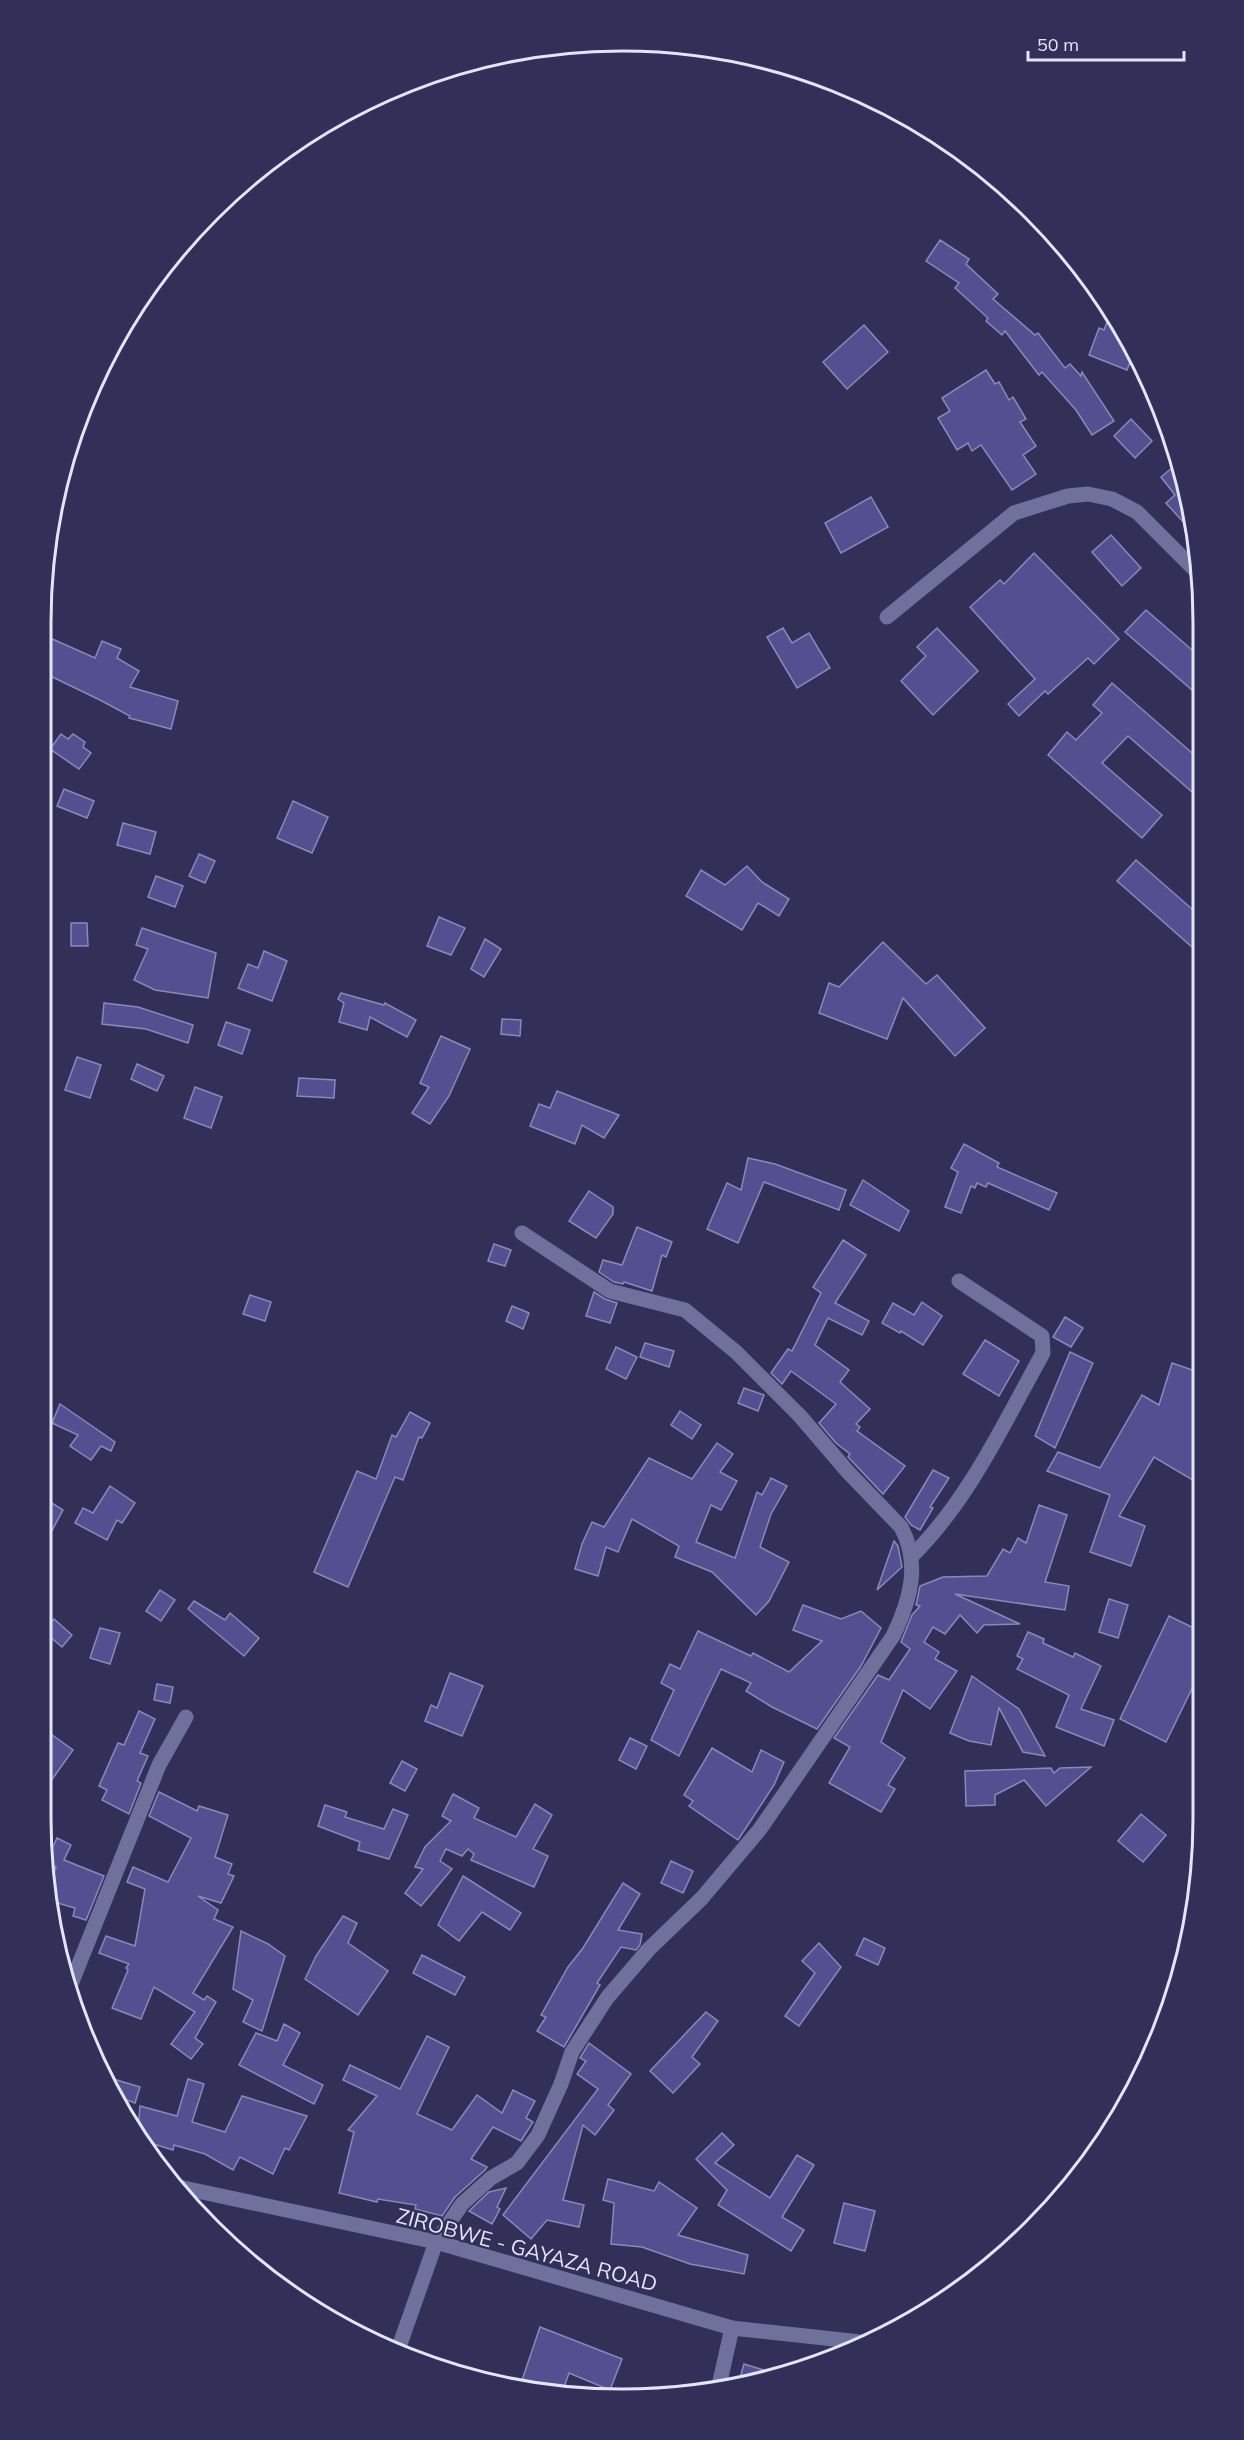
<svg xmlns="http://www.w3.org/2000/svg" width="1244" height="2440" font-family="Mulish,sans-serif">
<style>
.building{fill:#544f91;stroke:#8a89b8;stroke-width:1.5}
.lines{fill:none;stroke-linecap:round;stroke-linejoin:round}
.minor{stroke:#70709d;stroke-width:15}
.tertiary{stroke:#70709d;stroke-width:15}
.labels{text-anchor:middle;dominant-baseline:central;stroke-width:4.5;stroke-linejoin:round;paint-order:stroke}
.street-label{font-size:21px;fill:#e4e4fe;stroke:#323058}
.rim{fill:none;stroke:#e4e4fe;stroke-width:3}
</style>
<rect width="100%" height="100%" fill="#323058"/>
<g class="building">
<path d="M 940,240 L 969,259 L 966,264 L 998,294 L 993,299 L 1035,335 L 1038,333 L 1065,368 L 1070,364 L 1081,376 L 1082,372 L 1114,421 L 1092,435 L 1076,410 L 1042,372 L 1039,375 L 1005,331 L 1002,335 L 986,321 L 988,318 L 955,288 L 959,283 L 926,261 Z"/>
<path d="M 1110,314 L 1133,354 L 1127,370 L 1089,355 L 1099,328 L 1104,330 Z"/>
<path d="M 864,325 L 888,352 L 847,389 L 823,362 Z"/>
<path d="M 986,370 L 995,384 L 999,382 L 1009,400 L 1013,397 L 1026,419 L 1020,422 L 1036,446 L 1023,455 L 1036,474 L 1012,490 L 981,445 L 972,451 L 968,443 L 957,450 L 938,418 L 950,411 L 942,398 Z"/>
<path d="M 1131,419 L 1152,441 L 1135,458 L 1114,436 Z"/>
<path d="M 1173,467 L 1180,477 L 1196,536 L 1166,503 L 1175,495 L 1161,477 Z"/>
<path d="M 871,497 L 888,527 L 841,553 L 825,523 Z"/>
<path d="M 1111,535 L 1141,568 L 1122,586 L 1092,552 Z"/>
<path d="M 1034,553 L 1119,639 L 1094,664 L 1088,658 L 1048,694 L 1045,691 L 1019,716 L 1008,704 L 1035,679 L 970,607 L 1000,580 L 1004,584 Z"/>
<path d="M 1146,610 L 1199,656 L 1199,696 L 1125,632 Z"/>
<path d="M 783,628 L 792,643 L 809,633 L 830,668 L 797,688 L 767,637 Z"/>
<path d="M 937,628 L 978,671 L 933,715 L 901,681 L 926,656 L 917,647 Z"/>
<path d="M 50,638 L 95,658 L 102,641 L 121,649 L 117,658 L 139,671 L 130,687 L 178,701 L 171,729 L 129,718 L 130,716 L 100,700 L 42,672 L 42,657 Z"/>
<path d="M 1112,683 L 1199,759 L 1199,798 L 1128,736 L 1102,763 L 1162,815 L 1142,838 L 1048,755 L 1067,732 L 1076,740 L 1102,713 L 1093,705 Z"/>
<path d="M 61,734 L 68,739 L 73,734 L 85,742 L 83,747 L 91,753 L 79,769 L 50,749 Z"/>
<path d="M 64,789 L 94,801 L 87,818 L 57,806 Z"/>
<path d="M 293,801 L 328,817 L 312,853 L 277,838 Z"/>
<path d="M 123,823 L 156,832 L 150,854 L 117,845 Z"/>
<path d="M 199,854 L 215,861 L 205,883 L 189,876 Z"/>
<path d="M 1136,860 L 1200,916 L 1200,954 L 1117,881 Z"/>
<path d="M 747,866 L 762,882 L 789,899 L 779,916 L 758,903 L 742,930 L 686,896 L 701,870 L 725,885 Z"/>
<path d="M 156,876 L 183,886 L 175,907 L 148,897 Z"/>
<path d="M 439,917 L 465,928 L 451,955 L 427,946 Z"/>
<path d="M 71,923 L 87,923 L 88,946 L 71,946 Z"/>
<path d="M 142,928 L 216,953 L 208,998 L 155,990 L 134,980 L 148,949 L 136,945 Z"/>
<path d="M 485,939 L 501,949 L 484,977 L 471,969 Z"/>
<path d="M 883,942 L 926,984 L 937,975 L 985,1028 L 955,1056 L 903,998 L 887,1039 L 819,1013 L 829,983 L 839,987 Z"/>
<path d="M 264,951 L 287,961 L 272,1001 L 238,988 L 248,964 L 258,968 Z"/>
<path d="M 341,993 L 384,1005 L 385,1003 L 416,1020 L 407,1037 L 370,1017 L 367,1030 L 339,1022 L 344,1003 L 338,999 Z"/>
<path d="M 104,1003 L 138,1007 L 193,1025 L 188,1043 L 146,1029 L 102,1024 Z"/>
<path d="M 502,1019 L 521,1020 L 520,1036 L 501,1034 Z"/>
<path d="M 226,1022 L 250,1030 L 242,1054 L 218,1045 Z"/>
<path d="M 441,1036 L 470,1049 L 449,1096 L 430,1124 L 412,1113 L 429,1087 L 420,1083 Z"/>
<path d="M 77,1057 L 101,1065 L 90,1098 L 65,1090 Z"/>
<path d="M 137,1064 L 164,1076 L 157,1091 L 131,1079 Z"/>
<path d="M 299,1078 L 335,1080 L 334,1098 L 297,1096 Z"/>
<path d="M 195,1087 L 222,1097 L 211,1128 L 184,1118 Z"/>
<path d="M 557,1091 L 619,1115 L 604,1138 L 582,1125 L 575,1144 L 530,1126 L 539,1104 L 550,1108 Z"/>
<path d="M 964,1144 L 999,1163 L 997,1167 L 1057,1193 L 1049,1210 L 988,1183 L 986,1187 L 977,1183 L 975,1188 L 971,1186 L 961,1213 L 945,1207 L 958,1172 L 951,1168 Z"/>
<path d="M 748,1158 L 775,1164 L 846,1190 L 839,1210 L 764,1182 L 738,1243 L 707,1229 L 727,1183 L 741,1190 Z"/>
<path d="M 863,1180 L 909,1211 L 899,1231 L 850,1205 Z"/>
<path d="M 589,1191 L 613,1207 L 613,1214 L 596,1238 L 569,1221 Z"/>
<path d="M 637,1227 L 672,1242 L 666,1257 L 662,1255 L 652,1291 L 624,1282 L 623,1284 L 614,1282 L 599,1272 L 603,1260 L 622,1265 Z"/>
<path d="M 843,1240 L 866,1255 L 835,1303 L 869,1321 L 862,1335 L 828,1318 L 815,1345 L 849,1370 L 840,1382 L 870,1409 L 856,1424 L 860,1427 L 857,1431 L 905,1466 L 883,1494 L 848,1457 L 850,1454 L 836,1443 L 819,1423 L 836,1404 L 791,1371 L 782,1384 L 771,1373 L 788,1349 L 792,1351 L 821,1293 L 813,1287 Z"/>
<path d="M 494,1244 L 511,1250 L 505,1266 L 488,1261 Z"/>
<path d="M 594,1292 L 605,1299 L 617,1303 L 610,1323 L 586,1316 Z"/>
<path d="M 250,1295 L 271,1302 L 265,1321 L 243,1314 Z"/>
<path d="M 922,1302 L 942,1316 L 923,1345 L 901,1331 L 900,1333 L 882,1323 L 893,1303 L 914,1315 Z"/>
<path d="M 512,1306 L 529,1313 L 523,1329 L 506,1321 Z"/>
<path d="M 1065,1317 L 1083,1328 L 1071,1347 L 1053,1337 Z"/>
<path d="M 985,1340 L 1019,1361 L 999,1396 L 963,1374 Z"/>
<path d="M 645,1343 L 674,1351 L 669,1367 L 640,1357 Z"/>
<path d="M 616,1347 L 637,1357 L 626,1379 L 606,1369 Z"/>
<path d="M 1070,1352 L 1093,1363 L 1055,1448 L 1035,1436 Z"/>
<path d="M 1172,1363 L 1201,1373 L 1201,1485 L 1154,1457 L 1119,1516 L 1145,1526 L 1131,1566 L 1090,1552 L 1110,1495 L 1047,1471 L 1058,1452 L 1100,1468 L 1142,1395 L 1159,1405 Z"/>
<path d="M 744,1388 L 764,1395 L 758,1411 L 738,1403 Z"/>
<path d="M 60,1404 L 115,1442 L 111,1451 L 101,1446 L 91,1460 L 70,1446 L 78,1435 L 52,1423 Z"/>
<path d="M 680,1411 L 701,1425 L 692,1439 L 671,1425 Z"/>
<path d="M 410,1412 L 430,1423 L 422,1438 L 419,1437 L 403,1480 L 395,1477 L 348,1587 L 314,1572 L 357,1471 L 376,1479 L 392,1435 L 396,1437 Z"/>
<path d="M 717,1443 L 733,1454 L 720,1472 L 737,1481 L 721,1510 L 711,1505 L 696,1542 L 735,1558 L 757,1492 L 762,1495 L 771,1478 L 787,1486 L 771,1514 L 760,1547 L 789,1562 L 769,1601 L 756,1615 L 712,1572 L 675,1557 L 679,1546 L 632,1519 L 618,1552 L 606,1547 L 598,1576 L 575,1569 L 582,1544 L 592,1522 L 604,1527 L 649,1458 L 692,1479 Z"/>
<path d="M 933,1470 L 949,1478 L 930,1507 L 933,1508 L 920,1530 L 911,1525 L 905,1517 Z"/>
<path d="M 110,1486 L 135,1503 L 122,1523 L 117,1520 L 107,1540 L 75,1523 L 83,1508 L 93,1513 Z"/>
<path d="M 47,1500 L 63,1510 L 41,1551 L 41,1511 Z"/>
<path d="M 1039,1505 L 1067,1515 L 1045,1582 L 1069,1586 L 1065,1610 L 955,1594 L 1020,1624 L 984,1625 L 977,1633 L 960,1615 L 945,1634 L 933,1627 L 924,1642 L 939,1652 L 935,1659 L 957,1671 L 930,1709 L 903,1690 L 881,1742 L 905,1758 L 888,1785 L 895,1789 L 881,1812 L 829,1783 L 850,1747 L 834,1738 L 878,1675 L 889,1680 L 910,1649 L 901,1642 L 912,1615 L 920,1606 L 916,1605 L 920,1586 L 943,1577 L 987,1576 L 1003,1549 L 1010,1553 L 1018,1538 L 1026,1543 Z"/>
<path d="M 894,1541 L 898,1546 L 902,1567 L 877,1590 Z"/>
<path d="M 160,1590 L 175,1600 L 161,1621 L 146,1611 Z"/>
<path d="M 1109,1599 L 1128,1605 L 1118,1638 L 1099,1632 Z"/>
<path d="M 194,1601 L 225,1620 L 230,1613 L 259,1638 L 244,1656 L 188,1609 Z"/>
<path d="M 803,1605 L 841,1619 L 861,1611 L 881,1628 L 861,1666 L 817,1729 L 772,1707 L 746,1691 L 751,1683 L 721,1669 L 679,1756 L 651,1740 L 674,1690 L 661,1683 L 670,1664 L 680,1669 L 698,1631 L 751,1656 L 753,1653 L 789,1672 L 822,1641 L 793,1630 Z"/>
<path d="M 1169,1616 L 1202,1632 L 1202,1668 L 1166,1742 L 1120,1719 Z"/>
<path d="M 54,1619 L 72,1635 L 62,1647 L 43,1631 Z"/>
<path d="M 100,1628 L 120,1633 L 110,1664 L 90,1658 Z"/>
<path d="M 1028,1632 L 1044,1639 L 1043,1643 L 1073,1657 L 1075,1653 L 1101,1666 L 1081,1709 L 1114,1720 L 1104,1746 L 1056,1727 L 1069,1695 L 1017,1669 L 1023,1659 L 1017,1656 Z"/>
<path d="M 450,1673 L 483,1686 L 462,1736 L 425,1721 L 431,1705 L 437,1708 Z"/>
<path d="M 972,1676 L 1019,1709 L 1045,1756 L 1023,1752 L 999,1708 L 991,1745 L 969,1741 L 950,1733 Z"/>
<path d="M 157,1684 L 173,1687 L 170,1703 L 154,1700 Z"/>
<path d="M 139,1711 L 155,1719 L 140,1753 L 148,1756 L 137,1781 L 141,1783 L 129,1814 L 102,1800 L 107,1790 L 99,1786 L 118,1743 L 124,1745 Z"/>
<path d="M 48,1732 L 73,1750 L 41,1795 L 41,1743 Z"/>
<path d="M 630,1738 L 647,1746 L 636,1769 L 619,1760 Z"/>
<path d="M 712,1748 L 752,1772 L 761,1750 L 784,1762 L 774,1785 L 738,1840 L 689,1806 L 693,1801 L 684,1795 Z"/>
<path d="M 402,1761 L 417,1769 L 405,1791 L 390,1783 Z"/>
<path d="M 1091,1767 L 1046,1806 L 1024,1780 L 995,1795 L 995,1805 L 966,1806 L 965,1771 L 1051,1768 L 1054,1773 L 1060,1768 Z"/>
<path d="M 159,1792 L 197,1811 L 199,1806 L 228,1815 L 215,1857 L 232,1864 L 228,1874 L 234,1876 L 221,1903 L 198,1896 L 218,1910 L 214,1919 L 233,1927 L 193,1993 L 204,2000 L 207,1996 L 216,2002 L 195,2038 L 203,2044 L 191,2059 L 171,2044 L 195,2012 L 154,1987 L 141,2019 L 112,2008 L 128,1970 L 126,1968 L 129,1964 L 99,1953 L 106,1936 L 135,1946 L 145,1889 L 127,1882 L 133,1867 L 168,1882 L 191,1838 L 149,1816 Z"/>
<path d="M 453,1794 L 479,1808 L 474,1818 L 516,1837 L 535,1804 L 552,1815 L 533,1849 L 548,1856 L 534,1887 L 471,1860 L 474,1854 L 468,1849 L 462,1856 L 446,1849 L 440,1861 L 452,1869 L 421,1906 L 405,1893 L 423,1869 L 415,1867 L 425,1847 L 451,1821 L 442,1816 Z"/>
<path d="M 325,1805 L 347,1812 L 345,1817 L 384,1829 L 393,1809 L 408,1815 L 389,1859 L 358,1850 L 360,1842 L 318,1826 Z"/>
<path d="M 1141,1814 L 1166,1835 L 1143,1862 L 1118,1841 Z"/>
<path d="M 57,1838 L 71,1845 L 64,1860 L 104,1876 L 86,1920 L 73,1916 L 75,1908 L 54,1902 L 51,1883 L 56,1867 L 48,1862 L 47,1859 Z"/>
<path d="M 671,1861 L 693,1871 L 683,1893 L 661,1883 Z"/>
<path d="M 463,1876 L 521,1913 L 510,1930 L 482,1912 L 459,1941 L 438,1925 Z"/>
<path d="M 623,1883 L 640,1894 L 618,1930 L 642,1934 L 640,1945 L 636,1950 L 621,1947 L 597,1983 L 600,1985 L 564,2047 L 537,2031 L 546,2017 L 541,2015 L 568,1967 L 583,1948 Z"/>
<path d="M 343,1916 L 357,1923 L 348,1943 L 388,1971 L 358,2015 L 305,1979 L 316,1956 Z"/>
<path d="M 241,1931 L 268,1944 L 285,1956 L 262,2031 L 243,2022 L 253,2000 L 233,1989 Z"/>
<path d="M 864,1938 L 885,1948 L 878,1965 L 856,1955 Z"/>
<path d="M 819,1943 L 841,1967 L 799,2026 L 785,2016 L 815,1973 L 802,1961 Z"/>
<path d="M 422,1955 L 465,1977 L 455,1995 L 413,1973 Z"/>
<path d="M 706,2012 L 718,2021 L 692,2057 L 700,2064 L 673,2093 L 650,2071 Z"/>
<path d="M 284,2024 L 300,2033 L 283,2065 L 323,2085 L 314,2104 L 239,2065 L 256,2033 L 277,2041 Z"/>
<path d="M 427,2036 L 449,2047 L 417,2114 L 452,2130 L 477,2095 L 502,2113 L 513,2090 L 535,2101 L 526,2118 L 533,2122 L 521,2141 L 493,2127 L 471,2159 L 487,2167 L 485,2170 L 455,2197 L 442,2216 L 415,2209 L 416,2205 L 378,2199 L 377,2202 L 339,2193 L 354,2132 L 348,2130 L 377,2096 L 343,2080 L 350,2065 L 400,2089 Z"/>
<path d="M 589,2043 L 631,2074 L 608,2105 L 614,2110 L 595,2135 L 583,2125 L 563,2200 L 584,2205 L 579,2227 L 547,2220 L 531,2239 L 503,2215 L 598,2089 L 577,2074 L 586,2061 L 580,2058 Z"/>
<path d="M 110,2078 L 140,2087 L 135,2103 L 121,2098 Z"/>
<path d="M 188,2079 L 204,2084 L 192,2122 L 225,2132 L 242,2096 L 307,2116 L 289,2150 L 285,2148 L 273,2174 L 240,2157 L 233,2170 L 205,2154 L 174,2145 L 173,2150 L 144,2141 L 138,2130 L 140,2106 L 177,2116 Z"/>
<path d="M 722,2133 L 734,2145 L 715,2163 L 770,2198 L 797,2155 L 814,2165 L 782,2217 L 804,2230 L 791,2251 L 718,2205 L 727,2190 L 696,2159 Z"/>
<path d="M 608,2179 L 654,2191 L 659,2182 L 697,2208 L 678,2235 L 748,2255 L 744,2274 L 690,2264 L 642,2247 L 611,2244 L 614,2203 L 603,2200 Z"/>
<path d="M 506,2188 L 497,2207 L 500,2209 L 492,2224 L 469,2211 L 489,2192 Z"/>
<path d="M 844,2203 L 875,2211 L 865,2251 L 834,2243 Z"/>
<path d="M 540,2327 L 622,2359 L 610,2390 L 569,2373 L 563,2390 L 519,2389 Z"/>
<path d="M 744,2364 L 780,2375 L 738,2385 Z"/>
</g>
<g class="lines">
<g class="minor">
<path d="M 887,617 L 1014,513 L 1068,496 L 1088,494 L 1112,499 L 1137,512 L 1199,574"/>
<path d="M 911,1557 C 969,1500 1004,1423 1043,1353 L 1042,1336 L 959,1281"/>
<path d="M 69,1989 L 159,1765 L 186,1717"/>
<path d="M 399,2347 L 436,2242 L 462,2204 L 491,2178 L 517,2163 L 538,2135 L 561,2084 L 572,2052 L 607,1998 L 649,1949 L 702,1898 L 760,1829 L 893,1636 C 910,1601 921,1564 901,1527 L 848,1472 L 800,1416 L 736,1352 L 685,1310 L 610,1291 L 522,1233"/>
<path d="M 718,2390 L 732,2328"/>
</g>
<path class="tertiary" d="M 174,2186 L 436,2242 L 732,2328 L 870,2343"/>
</g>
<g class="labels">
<g class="street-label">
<text transform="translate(527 2249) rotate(15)">ZIROBWE - GAYAZA ROAD</text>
</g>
</g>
<path d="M0 0H1244V2440H0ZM622 51H622A571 571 0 0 1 1193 622V1818A571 571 0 0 1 622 2389H622A571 571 0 0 1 51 1818V622A571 571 0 0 1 622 51Z" fill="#323058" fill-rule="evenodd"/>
<path class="rim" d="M622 51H622A571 571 0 0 1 1193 622V1818A571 571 0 0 1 622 2389H622A571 571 0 0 1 51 1818V622A571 571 0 0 1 622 51Z"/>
<path d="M1028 51v9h156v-9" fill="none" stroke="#e4e4fe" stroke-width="3"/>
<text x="1037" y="51" font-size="18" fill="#e4e4fe" stroke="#323058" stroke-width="4.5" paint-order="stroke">50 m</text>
</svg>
